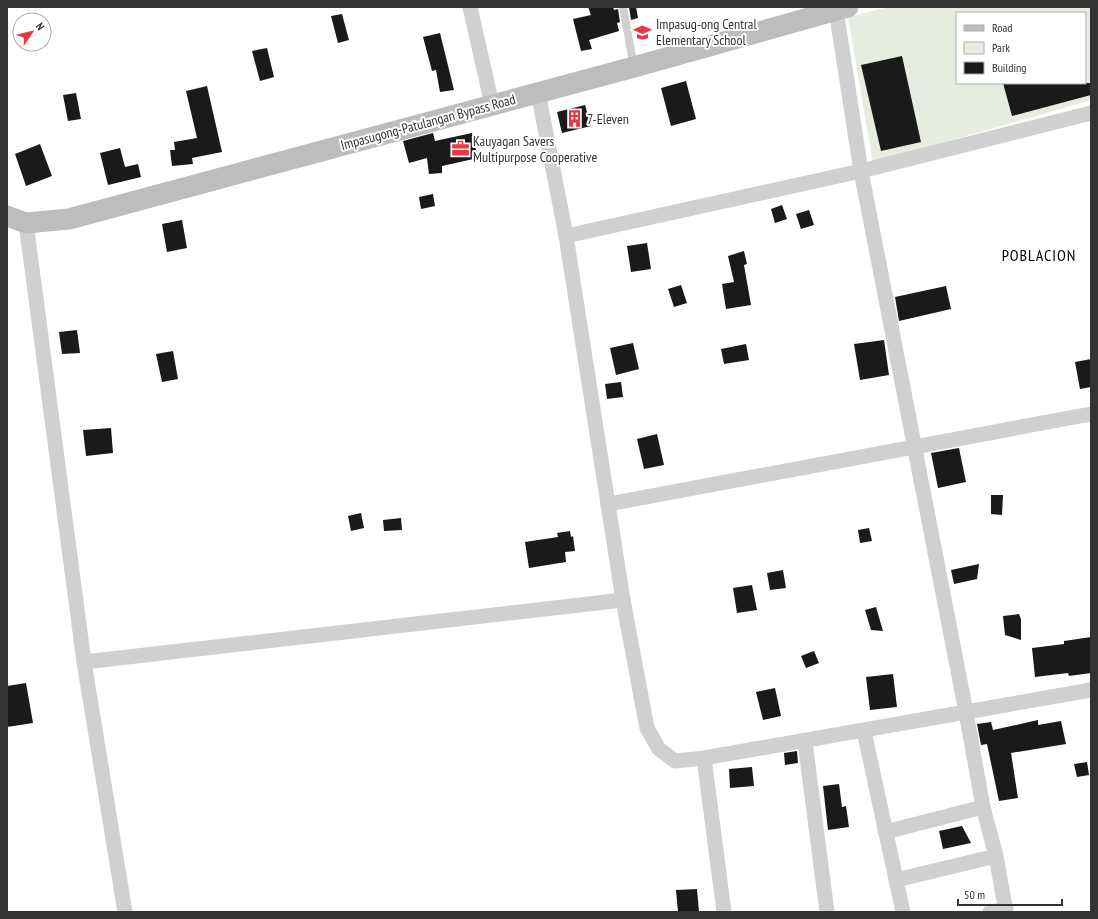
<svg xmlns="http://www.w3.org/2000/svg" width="1098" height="919" font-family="'PT Sans Narrow',sans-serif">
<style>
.green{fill:#e6ecdf;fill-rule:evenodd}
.building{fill:#1a1a1a}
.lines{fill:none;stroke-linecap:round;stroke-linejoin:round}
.lane{stroke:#d0d0d0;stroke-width:8}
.street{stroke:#d0d0d0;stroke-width:15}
.secondary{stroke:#bdbdbd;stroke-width:21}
.labels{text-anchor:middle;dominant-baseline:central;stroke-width:4;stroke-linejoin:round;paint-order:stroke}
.poi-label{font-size:14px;fill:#333;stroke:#fff;text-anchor:start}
.street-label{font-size:14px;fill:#333;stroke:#fff}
.quarter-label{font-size:16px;letter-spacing:1px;fill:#000;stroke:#fff}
</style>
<rect width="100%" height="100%" fill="#fff"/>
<path class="green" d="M 889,7 L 1091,7 L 1091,100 L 873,163 L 848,17 ZM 957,13 L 1085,13 L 1085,83 L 957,83 Z"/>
<g class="building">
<path d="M 588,7 L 613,7 L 614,10 L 618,9 L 620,22 L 617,23 L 619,31 L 589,40 L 592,49 L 581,51 L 573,19 L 591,15 Z"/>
<path d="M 629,7 L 636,7 L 638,18 L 631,20 Z"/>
<path d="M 342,14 L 349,40 L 338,43 L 331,16 Z"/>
<path d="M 440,33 L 454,90 L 440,92 L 436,70 L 432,71 L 423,37 Z"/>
<path d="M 267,48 L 274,77 L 260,81 L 252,51 Z"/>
<path d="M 902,56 L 921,142 L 881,151 L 861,65 Z"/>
<path d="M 686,81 L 696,119 L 671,126 L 661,88 Z"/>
<path d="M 1003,83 L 1091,83 L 1091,95 L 1012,116 Z"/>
<path d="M 207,86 L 222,152 L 192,158 L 193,164 L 172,166 L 170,150 L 175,150 L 174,142 L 197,138 L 186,91 Z"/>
<path d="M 76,93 L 81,119 L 68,121 L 63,95 Z"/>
<path d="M 585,105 L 591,126 L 562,133 L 557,112 Z"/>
<path d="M 433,133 L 435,141 L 472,133 L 478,158 L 442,166 L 442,173 L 429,174 L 427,158 L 409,163 L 403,141 Z"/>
<path d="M 40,144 L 52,176 L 26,186 L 15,154 Z"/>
<path d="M 120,148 L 125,167 L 138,164 L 141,177 L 108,185 L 100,153 Z"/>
<path d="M 433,194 L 435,206 L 421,209 L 419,197 Z"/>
<path d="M 782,205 L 787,219 L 775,223 L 771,209 Z"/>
<path d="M 809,210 L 814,225 L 801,229 L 796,214 Z"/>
<path d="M 182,220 L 187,248 L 167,252 L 162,224 Z"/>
<path d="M 647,243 L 651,269 L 631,272 L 627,246 Z"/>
<path d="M 744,251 L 747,264 L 744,265 L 751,305 L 726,309 L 722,284 L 734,282 L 728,256 Z"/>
<path d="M 681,285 L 687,303 L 674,307 L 668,289 Z"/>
<path d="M 946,286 L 951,309 L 899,321 L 895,297 Z"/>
<path d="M 77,330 L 80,353 L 62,354 L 59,332 Z"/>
<path d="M 884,340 L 889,375 L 860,380 L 854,344 Z"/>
<path d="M 633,343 L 639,369 L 616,375 L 610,348 Z"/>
<path d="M 746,344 L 749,360 L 724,364 L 721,349 Z"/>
<path d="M 173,351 L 178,379 L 162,382 L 156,354 Z"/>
<path d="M 1091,359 L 1091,387 L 1080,389 L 1075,362 Z"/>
<path d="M 621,382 L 623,397 L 607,399 L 605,384 Z"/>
<path d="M 111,428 L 113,453 L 86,456 L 83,430 Z"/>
<path d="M 657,434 L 664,465 L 644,469 L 637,439 Z"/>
<path d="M 959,448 L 966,482 L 938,488 L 931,453 Z"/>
<path d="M 991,495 L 1003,495 L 1002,515 L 991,514 Z"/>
<path d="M 361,513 L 364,528 L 351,531 L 348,516 Z"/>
<path d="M 401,518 L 402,530 L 384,531 L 383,520 Z"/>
<path d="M 869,528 L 872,541 L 860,543 L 858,530 Z"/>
<path d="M 570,531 L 571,537 L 573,536 L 575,551 L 565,552 L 566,562 L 529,568 L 525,542 L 558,537 L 557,533 Z"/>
<path d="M 979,564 L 977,579 L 954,584 L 951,570 Z"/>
<path d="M 783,570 L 786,588 L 770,590 L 767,573 Z"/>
<path d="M 752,585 L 757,610 L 737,613 L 733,588 Z"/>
<path d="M 876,607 L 883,631 L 871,630 L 865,610 Z"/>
<path d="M 1019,614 L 1021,619 L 1021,640 L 1005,635 L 1003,616 Z"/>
<path d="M 1091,637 L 1091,673 L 1069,676 L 1068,673 L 1035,677 L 1032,648 L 1064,644 L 1064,641 Z"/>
<path d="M 814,651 L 819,663 L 806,668 L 801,656 Z"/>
<path d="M 893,674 L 897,707 L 870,710 L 866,677 Z"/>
<path d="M 26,683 L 33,723 L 7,727 L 7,686 Z"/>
<path d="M 775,688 L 781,716 L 763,720 L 756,692 Z"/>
<path d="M 1038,720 L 1038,725 L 1061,721 L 1066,744 L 1011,753 L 1018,798 L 999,801 L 987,744 L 981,745 L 977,724 L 991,722 L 993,730 Z"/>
<path d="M 797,751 L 798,763 L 785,765 L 784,753 Z"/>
<path d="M 1087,762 L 1089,775 L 1077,777 L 1074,764 Z"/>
<path d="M 752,767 L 754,786 L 730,788 L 729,769 Z"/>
<path d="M 839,784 L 842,807 L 846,806 L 849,827 L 828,830 L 823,786 Z"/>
<path d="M 962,826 L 971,843 L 943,849 L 939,831 Z"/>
<path d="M 697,889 L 699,912 L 678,912 L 676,890 Z"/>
</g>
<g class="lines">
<path class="lane" d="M 623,7 L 634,67"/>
<g class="street">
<path d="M 470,7 L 492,105"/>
<path d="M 538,92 L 566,236 L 623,600 L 647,728 L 659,749 L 675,761 L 704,758 L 966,712 L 861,171 L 836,10"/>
<path d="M 26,223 L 84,662 L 125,912"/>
<path d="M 566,236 L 861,171 L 1091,113"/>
<path d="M 608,504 L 1091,414"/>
<path d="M 84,662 L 623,600"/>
<path d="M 864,731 L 903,912"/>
<path d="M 805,742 L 827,912"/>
<path d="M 704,758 L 724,912"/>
<path d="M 885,832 L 983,807"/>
<path d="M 896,880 L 996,856"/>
<path d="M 990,912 L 1006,909"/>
<path d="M 1006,912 L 996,856 L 983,807 L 966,712 L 1091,690"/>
</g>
<path class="secondary" d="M 7,216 L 26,223 L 69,219 L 634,67 L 848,7"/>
</g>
<defs>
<symbol id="school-bare" viewBox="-9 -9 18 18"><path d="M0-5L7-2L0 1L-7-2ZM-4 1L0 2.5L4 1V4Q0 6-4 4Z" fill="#e63946" stroke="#fff" stroke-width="2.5" paint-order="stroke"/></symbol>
<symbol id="building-bare" viewBox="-9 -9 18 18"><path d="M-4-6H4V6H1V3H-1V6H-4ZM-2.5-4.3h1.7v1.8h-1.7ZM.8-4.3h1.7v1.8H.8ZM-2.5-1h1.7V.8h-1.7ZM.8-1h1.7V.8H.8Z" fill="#e63946" stroke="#fff" stroke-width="2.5" paint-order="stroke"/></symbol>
<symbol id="office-bare" viewBox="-9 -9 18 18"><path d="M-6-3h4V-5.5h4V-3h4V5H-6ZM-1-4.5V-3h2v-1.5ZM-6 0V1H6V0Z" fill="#e63946" stroke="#fff" stroke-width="2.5" paint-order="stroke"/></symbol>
</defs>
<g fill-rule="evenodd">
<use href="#school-bare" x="630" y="20" width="25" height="25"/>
<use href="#building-bare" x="562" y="106" width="25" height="25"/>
<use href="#office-bare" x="448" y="136" width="25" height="25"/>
</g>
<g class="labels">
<g class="poi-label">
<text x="656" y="24">Impasug-ong Central<tspan x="656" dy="16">Elementary School</tspan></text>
<text x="587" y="119">7-Eleven</text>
<text x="473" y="141">Kauyagan Savers<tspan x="473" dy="16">Multipurpose Cooperative</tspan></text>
</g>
<g class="street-label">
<text transform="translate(428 122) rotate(-15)">Impasugong-Patulangan Bypass Road</text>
</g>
<g class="quarter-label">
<text x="1039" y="255">POBLACION</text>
</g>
</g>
<rect width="1098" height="919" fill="none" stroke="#333333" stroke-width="16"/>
<rect x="956" y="12" width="130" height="72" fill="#ffffff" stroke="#adadad"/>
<rect x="964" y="25" width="20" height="6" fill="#bdbdbd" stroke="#adadad"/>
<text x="992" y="32" font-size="12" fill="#333333">Road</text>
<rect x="964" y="42" width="20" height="12" fill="#e6ecdf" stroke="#adadad"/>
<text x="992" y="52" font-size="12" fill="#333333">Park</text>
<rect x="964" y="62" width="20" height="12" fill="#1a1a1a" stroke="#adadad"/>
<text x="992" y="72" font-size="12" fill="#333333">Building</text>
<g transform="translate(32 32) rotate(55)"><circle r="19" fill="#ffffff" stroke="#adadad"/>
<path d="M0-3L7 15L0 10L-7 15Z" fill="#e63946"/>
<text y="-6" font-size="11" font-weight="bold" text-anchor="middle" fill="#333333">N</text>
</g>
<path d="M958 899v6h104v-6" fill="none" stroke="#333333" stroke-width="2"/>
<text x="964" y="899" font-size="12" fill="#333333" stroke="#ffffff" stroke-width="3" paint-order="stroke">50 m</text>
</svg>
